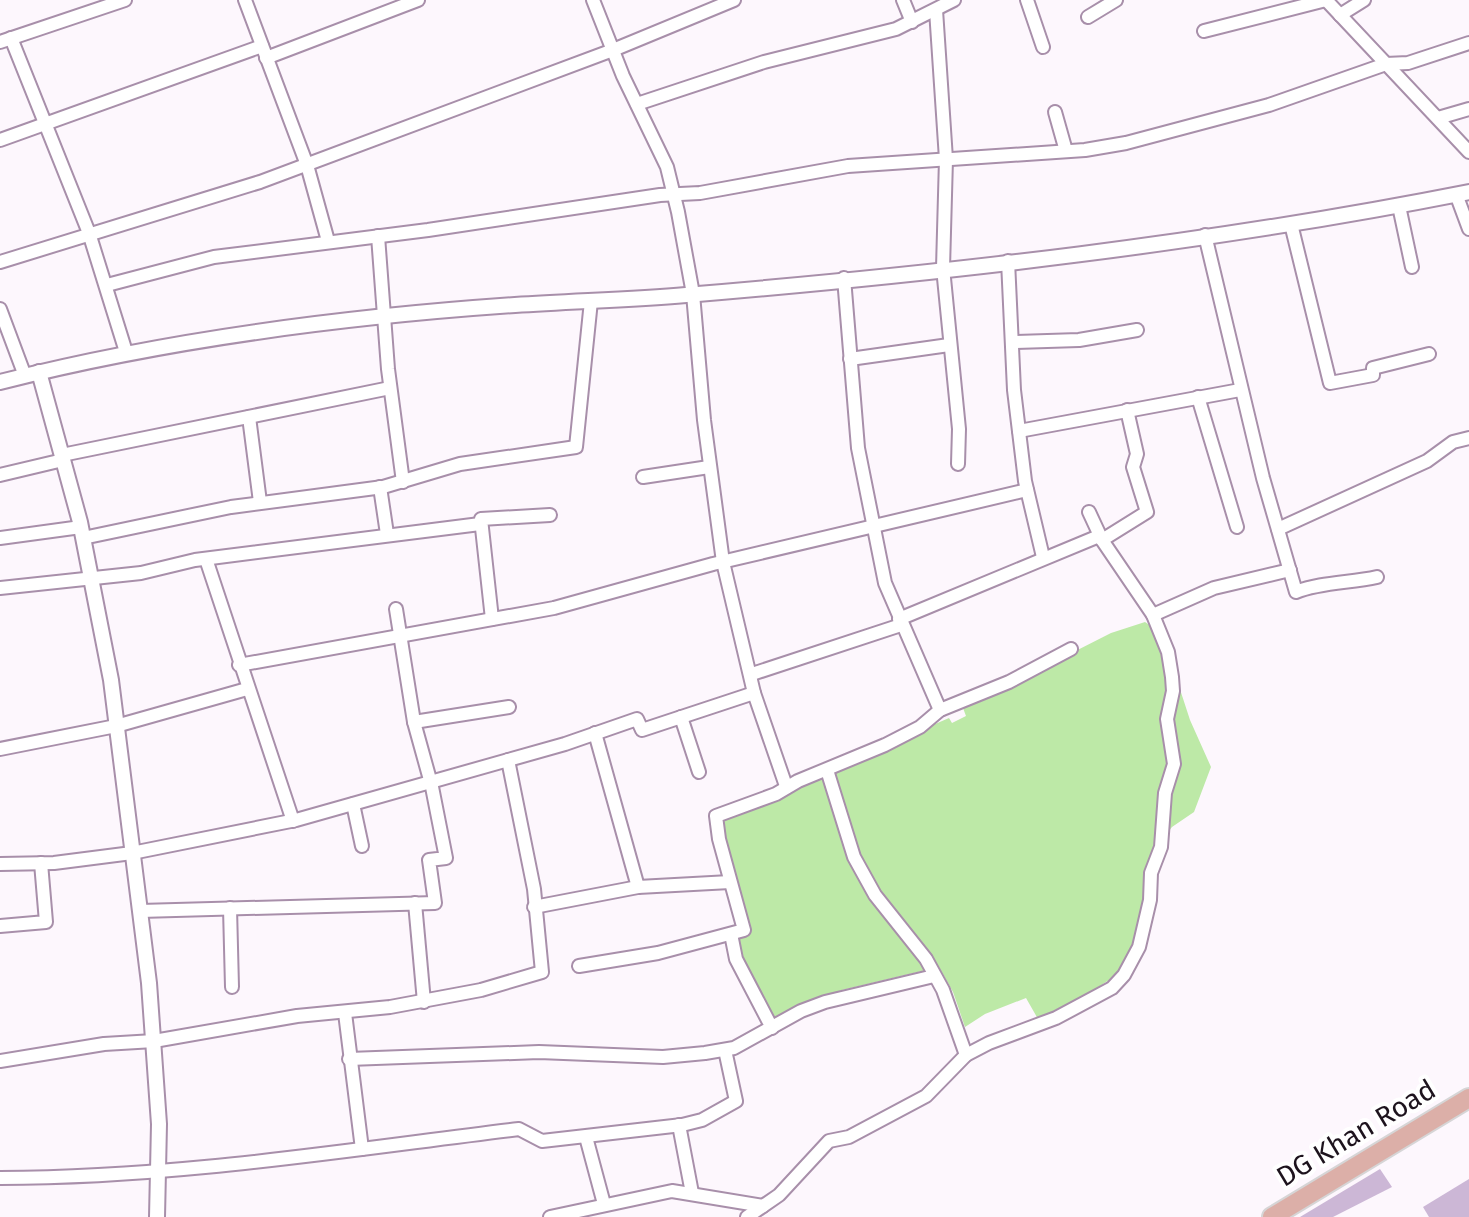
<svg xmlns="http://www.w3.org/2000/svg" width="1469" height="1217" font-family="'Fira Sans',sans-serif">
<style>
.green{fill:#bde9a7}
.building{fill:#ccb7d6}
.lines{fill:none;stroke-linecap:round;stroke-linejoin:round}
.minor-casing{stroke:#a88faa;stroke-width:16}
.tertiary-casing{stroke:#a88faa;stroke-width:18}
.primary-casing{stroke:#d6d5d6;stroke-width:22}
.minor{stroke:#fff;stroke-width:12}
.tertiary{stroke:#fff;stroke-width:14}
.primary{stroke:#dcafa8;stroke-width:18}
.labels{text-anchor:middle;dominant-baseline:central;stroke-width:8;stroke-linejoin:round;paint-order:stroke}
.street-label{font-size:28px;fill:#1d131d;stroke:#fff}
</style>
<rect width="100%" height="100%" fill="#fdf7fd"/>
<path class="green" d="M 1145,622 L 1151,626 L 1175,674 L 1190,720 L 1211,767 L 1194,812 L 1172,827 L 1154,850 L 1147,902 L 1129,960 L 1120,973 L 1092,991 L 1038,1019 L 1026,998 L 985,1014 L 965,1027 L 953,992 L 939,967 L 842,990 L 774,1017 L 741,962 L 738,938 L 751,933 L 718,818 L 949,718 L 952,723 L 966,716 L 963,708 L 1111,633 Z"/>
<g class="building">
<path d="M 1380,1169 L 1392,1187 L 1333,1217 L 1300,1217 Z"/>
<path d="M 1469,1179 L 1469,1217 L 1429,1217 L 1423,1207 Z"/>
</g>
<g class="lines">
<defs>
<g id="minor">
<path d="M 245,0 L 307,165 L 328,241"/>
<path d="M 593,0 L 623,76 L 667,167 L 678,212 L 693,294 L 704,420 L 723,562 L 754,693 L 786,786"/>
<path d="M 903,0 L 912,22"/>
<path d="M 1027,0 L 1043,47"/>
<path d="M 1326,0 L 1469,152"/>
<path d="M 936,10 L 946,159 L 943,268 L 959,429 L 958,464"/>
<path d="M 1340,15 L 1364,0"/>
<path d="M 1088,17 L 1116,0"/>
<path d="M 1204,31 L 1326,0"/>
<path d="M 11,38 L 89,233 L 126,352"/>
<path d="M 0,42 L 125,0"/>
<path d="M 266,58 L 418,0"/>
<path d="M 637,104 L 764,62 L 896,29 L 954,0"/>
<path d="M 1055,112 L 1066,151"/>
<path d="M 1438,118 L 1469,109"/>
<path d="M 0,140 L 262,46"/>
<path d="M 1456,194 L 1469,229"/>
<path d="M 1399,206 L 1412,267"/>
<path d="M 1291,224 L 1330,383 L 1373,375 L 1373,368 L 1429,354"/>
<path d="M 1205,235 L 1263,478 L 1296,592 C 1321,582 1351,583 1377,577"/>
<path d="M 378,236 L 388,369 L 403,482"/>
<path d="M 1008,261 L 1014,390 L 1025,481 L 1043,557"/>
<path d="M 0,262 L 260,182 L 613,50 L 734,0"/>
<path d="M 844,278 L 858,448 L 885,583 L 940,710"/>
<path d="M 107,285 L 214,257 L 428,230 L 660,195 L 700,193 L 848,166 L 1085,150 L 1126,143 L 1269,105 L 1386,64 L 1408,63 L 1469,43"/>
<path d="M 0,309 L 25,376"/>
<path d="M 1014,342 L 1079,340 L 1137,330"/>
<path d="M 850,359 L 949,345"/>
<path d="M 1198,397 L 1237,527"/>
<path d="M 249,417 L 260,502"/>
<path d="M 1019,431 L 1240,390"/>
<path d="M 62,455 L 390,388"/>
<path d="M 0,475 L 63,460"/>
<path d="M 643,477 L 709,467"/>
<path d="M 380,487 L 387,534"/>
<path d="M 1278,529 L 1427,461 L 1453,442 L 1469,438"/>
<path d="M 0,538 L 81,527"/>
<path d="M 83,538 L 231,507 L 383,487 L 460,464 L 576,447 L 591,301"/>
<path d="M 1102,540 L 1147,512 L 1133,467 L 1137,454 L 1127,410"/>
<path d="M 206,559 L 293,821"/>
<path d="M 0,588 L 141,573 L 195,560 L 480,524"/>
<path d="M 1153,615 L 1214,588 L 1290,570"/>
<path d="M 492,619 L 481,519 L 550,515"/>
<path d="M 899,619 L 1099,536"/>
<path d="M 239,665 L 554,608 L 713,564 L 1027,490"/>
<path d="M 752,674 L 901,625"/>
<path d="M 681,717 L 699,772"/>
<path d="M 414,722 L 509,707"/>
<path d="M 595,733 L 638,887"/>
<path d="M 0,749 L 116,726 L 247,689"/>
<path d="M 827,770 L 854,857 L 875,895 L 926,959 L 943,990 L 966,1055"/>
<path d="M 353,804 L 362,846"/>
<path d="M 0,864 L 54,863 L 132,853 L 296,820 L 565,744 L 637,719 L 642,730 L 754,693"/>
<path d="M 415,903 L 424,1002"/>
<path d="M 534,907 L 638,887 L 730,882"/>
<path d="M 230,908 L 232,987"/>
<path d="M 140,911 L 435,903 L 429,860 L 446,858 L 432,787 L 414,722 L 396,609"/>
<path d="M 0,926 L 46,922 L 41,863"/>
<path d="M 731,934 L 736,959 L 772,1028"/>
<path d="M 579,966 L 658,953 L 744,930 L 719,839 L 716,816 L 776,794 L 798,781 L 885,745 L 920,727 L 940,710 L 1009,682 L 1071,649"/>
<path d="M 345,1013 L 362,1149"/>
<path d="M 349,1059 L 539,1052 L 663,1057 L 705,1053 L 734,1048 L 801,1011 L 825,1002 L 934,976"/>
<path d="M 0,1061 L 104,1044 L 154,1041 L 297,1016 L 390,1007 L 481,990 L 542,972 L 534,889 L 508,760"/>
<path d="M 679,1125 L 692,1193"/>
<path d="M 586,1137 L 604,1204"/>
<path d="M 0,1178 C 174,1178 346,1150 519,1129 L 542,1141 L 682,1125 L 702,1120 L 736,1101 L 725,1050"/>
<path d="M 550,1217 L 672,1191 L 763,1206"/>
<path d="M 747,1217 L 779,1195 L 829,1141 L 849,1137 L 926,1096 L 966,1055 L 989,1043 L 1056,1018 L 1112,988 L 1124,975 L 1139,947 L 1150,900 L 1151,873 L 1161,847 L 1165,793 L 1174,764 L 1167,719 L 1173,691 L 1172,677 L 1168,652 L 1153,615 L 1102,540 L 1089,512"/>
</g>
<g id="tertiary">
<path d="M 39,372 L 80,522 L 111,680 L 149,983 L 159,1124 L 157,1217"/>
<path d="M 0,382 C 169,339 341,317 515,305 C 572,301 629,300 686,295 C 948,273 1211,243 1469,192"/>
</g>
<path id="primary" d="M 1272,1217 L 1469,1098"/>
</defs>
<use href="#minor" class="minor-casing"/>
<use href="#tertiary" class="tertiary-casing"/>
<use href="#primary" class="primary-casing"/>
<use href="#minor" class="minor"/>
<use href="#tertiary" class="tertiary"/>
<use href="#primary" class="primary"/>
</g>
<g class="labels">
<g class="street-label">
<text transform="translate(1356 1133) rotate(-31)">DG Khan Road</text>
</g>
</g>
</svg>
